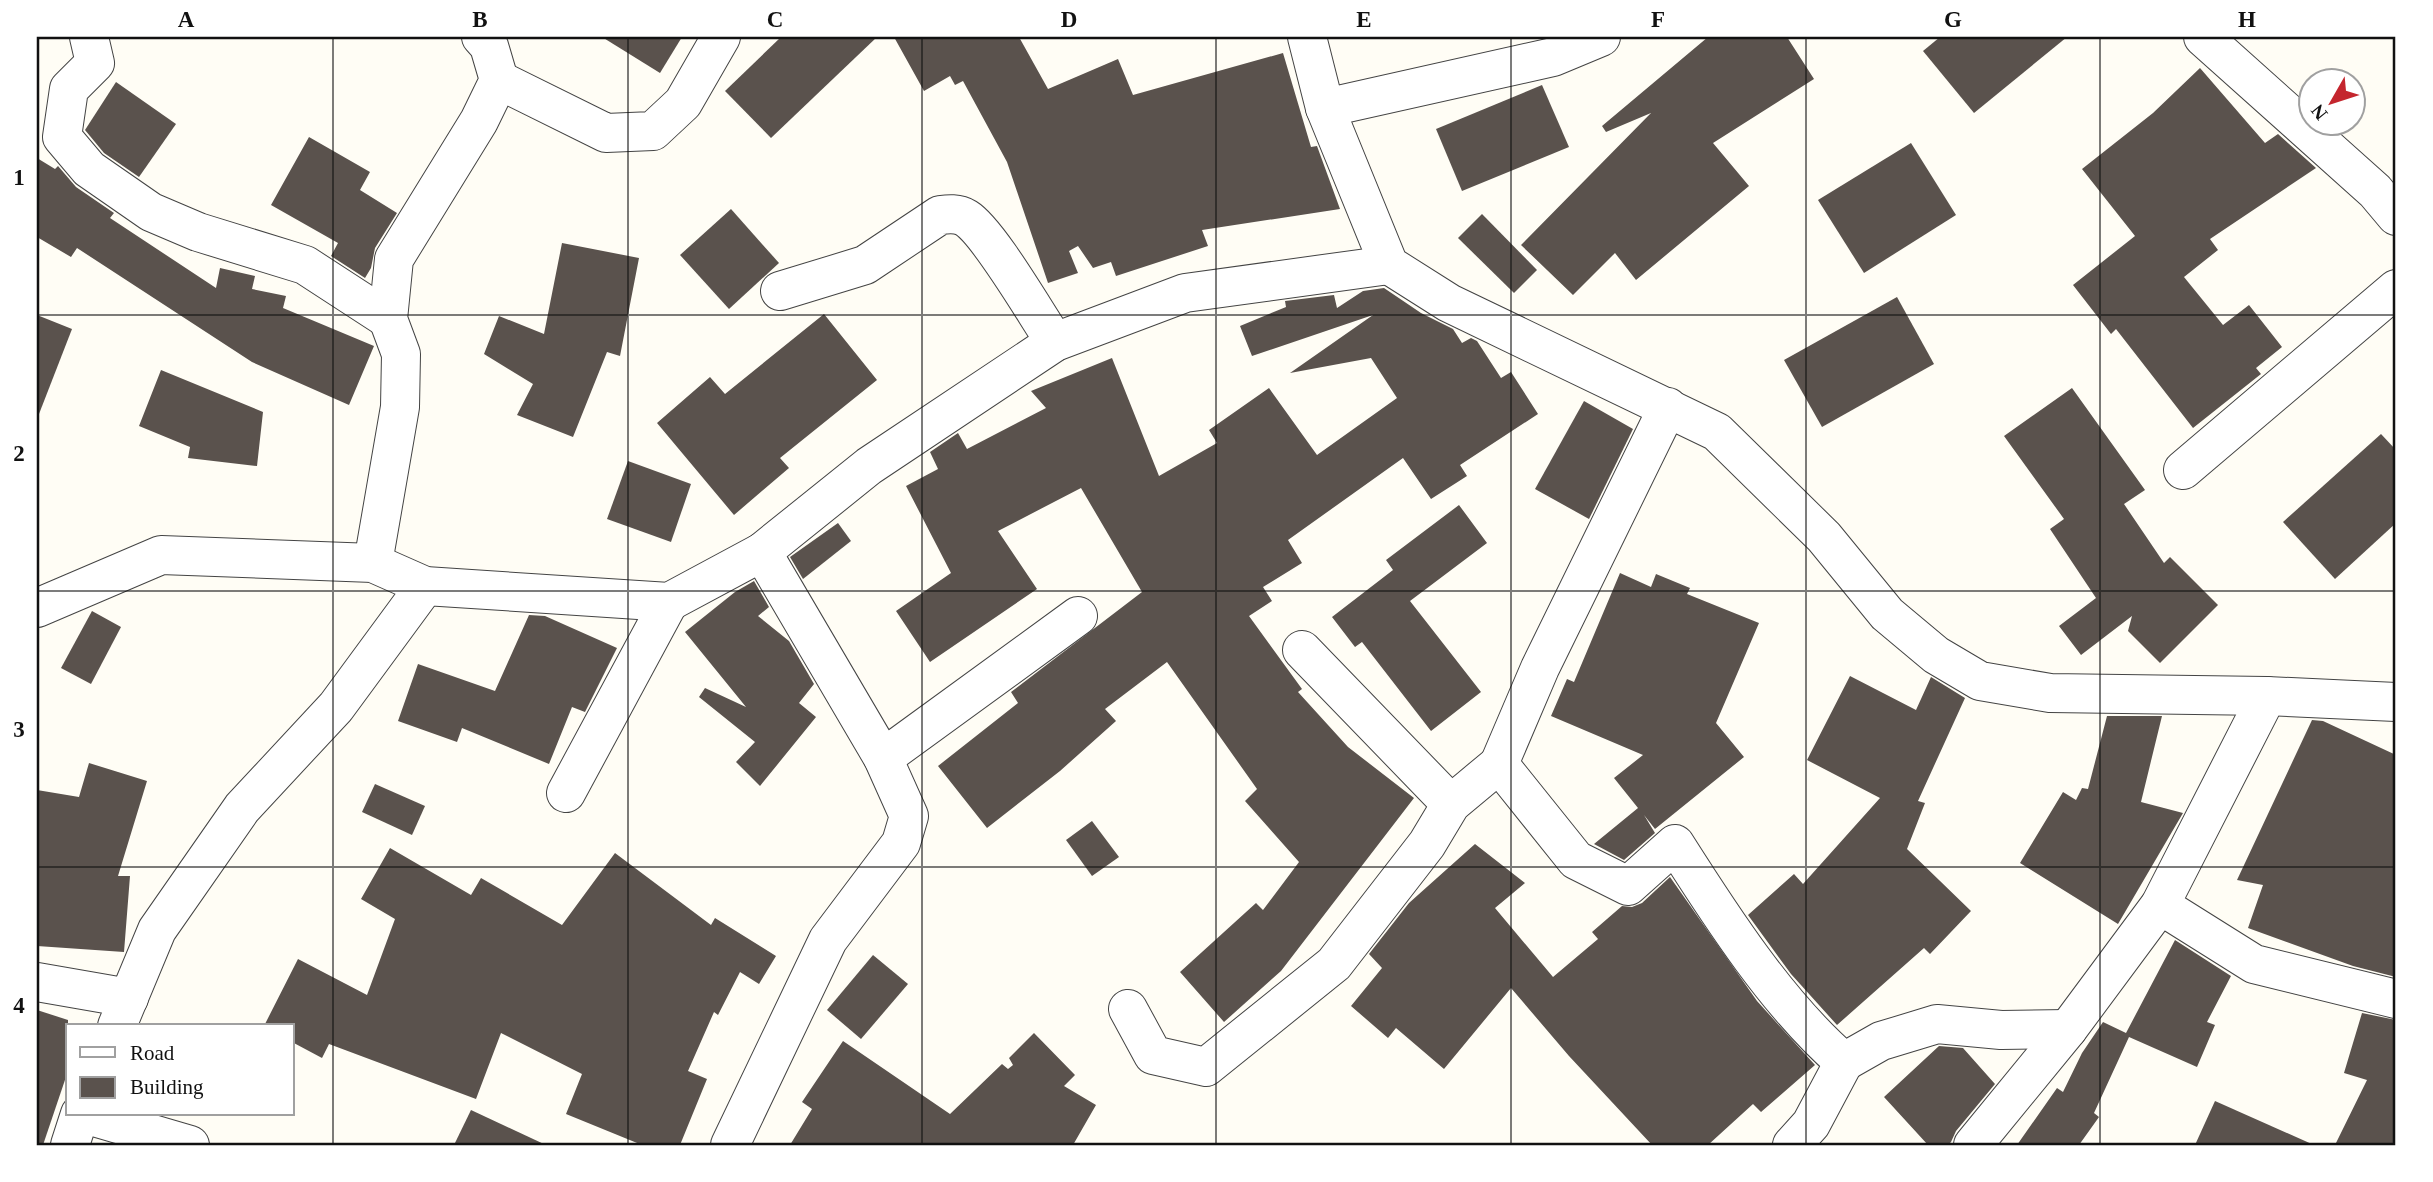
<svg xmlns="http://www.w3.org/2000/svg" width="2433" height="1182" font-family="Georgia,serif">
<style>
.building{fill:#5a524d}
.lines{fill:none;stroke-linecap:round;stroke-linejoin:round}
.minor-casing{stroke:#444;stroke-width:40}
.minor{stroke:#fff;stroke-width:38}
.grid{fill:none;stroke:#111;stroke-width:2;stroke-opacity:0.55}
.neatline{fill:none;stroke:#111;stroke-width:2.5}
.grid-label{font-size:23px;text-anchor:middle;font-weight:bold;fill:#111}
</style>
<rect width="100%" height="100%" fill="#fffdf5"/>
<g class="building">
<path d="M 602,37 L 682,37 L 660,73 Z"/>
<path d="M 781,37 L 877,37 L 771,138 L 725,91 Z"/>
<path d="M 894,37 L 1019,37 L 1048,89 L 1118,59 L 1133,95 L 1283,53 L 1311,147 L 1317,146 L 1340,209 L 1202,230 L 1208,246 L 1116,276 L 1111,262 L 1093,268 L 1078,246 L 1069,251 L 1078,273 L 1048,283 L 1007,162 L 963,81 L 955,85 L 950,76 L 924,91 Z"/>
<path d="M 1708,37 L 1787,37 L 1814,79 L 1713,143 L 1749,186 L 1636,280 L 1615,253 L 1573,295 L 1521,245 L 1651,113 L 1606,132 L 1602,126 Z"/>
<path d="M 1940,37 L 2067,37 L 1974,113 L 1923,51 Z"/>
<path d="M 2200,68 L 2265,143 L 2278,134 L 2316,168 L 2210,239 L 2218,250 L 2184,277 L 2223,325 L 2249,305 L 2282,347 L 2256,368 L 2261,374 L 2193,428 L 2116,329 L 2111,334 L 2073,285 L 2135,236 L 2082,169 L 2153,113 Z"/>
<path d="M 116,82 L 176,124 L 139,177 L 104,153 L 85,130 Z"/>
<path d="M 1542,85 L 1569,147 L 1462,191 L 1436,129 Z"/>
<path d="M 309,137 L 370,172 L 360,190 L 397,213 L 375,248 L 371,268 L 365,278 L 331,256 L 338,243 L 271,205 Z"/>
<path d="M 1911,143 L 1956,215 L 1864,273 L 1818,200 Z"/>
<path d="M 37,158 L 55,169 L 58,166 L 76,187 L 114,213 L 110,218 L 216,288 L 220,268 L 255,276 L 252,289 L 286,296 L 283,308 L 374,346 L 349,405 L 252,362 L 77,248 L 71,257 L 37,237 Z"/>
<path d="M 731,209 L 779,263 L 729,309 L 680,255 Z"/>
<path d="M 1482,214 L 1537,270 L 1514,293 L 1458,238 Z"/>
<path d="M 562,243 L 639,258 L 620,356 L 607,352 L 573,437 L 517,415 L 533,384 L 484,354 L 499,316 L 544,334 Z"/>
<path d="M 1384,288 L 1421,313 L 1453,329 L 1462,343 L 1471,338 L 1477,341 L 1501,378 L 1511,372 L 1538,414 L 1460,465 L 1467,476 L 1431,499 L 1403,458 L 1288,540 L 1302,563 L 1263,587 L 1272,601 L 1249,616 L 1302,689 L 1298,692 L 1348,747 L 1414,798 L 1281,971 L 1224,1022 L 1180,972 L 1256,903 L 1263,910 L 1299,862 L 1245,801 L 1257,789 L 1167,662 L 1105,709 L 1116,721 L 1060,771 L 987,828 L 938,766 L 1018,703 L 1011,692 L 1142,592 L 1081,488 L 998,531 L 1037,589 L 930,662 L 896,611 L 951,573 L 906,486 L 938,469 L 930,452 L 958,433 L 967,449 L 1046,408 L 1031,391 L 1112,358 L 1159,476 L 1217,443 L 1209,430 L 1269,388 L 1317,455 L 1397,398 L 1371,358 L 1290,373 L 1373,315 L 1252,356 L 1240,326 L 1286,307 L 1285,301 L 1334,295 L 1337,308 L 1363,291 Z"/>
<path d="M 1897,297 L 1934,364 L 1822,427 L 1784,360 Z"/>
<path d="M 824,314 L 877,380 L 780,458 L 789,468 L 734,515 L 657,423 L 710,377 L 725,394 Z"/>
<path d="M 37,315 L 72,329 L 39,414 L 37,414 Z"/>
<path d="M 161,370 L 263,412 L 257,466 L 188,458 L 190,447 L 139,426 Z"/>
<path d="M 2072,388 L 2145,490 L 2124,504 L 2164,563 L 2170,557 L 2218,605 L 2160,663 L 2128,631 L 2132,616 L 2081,655 L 2059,626 L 2096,598 L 2050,529 L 2064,519 L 2004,436 Z"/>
<path d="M 1584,401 L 1633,429 L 1589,519 L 1535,489 Z"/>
<path d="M 2381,434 L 2396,450 L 2396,523 L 2335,579 L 2283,522 Z"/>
<path d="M 628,461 L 691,484 L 671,542 L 607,519 Z"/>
<path d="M 1459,505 L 1487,543 L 1410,601 L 1481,692 L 1431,731 L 1362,642 L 1355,647 L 1332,617 L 1393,570 L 1386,560 Z"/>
<path d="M 838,523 L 851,541 L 803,579 L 790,557 Z"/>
<path d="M 1620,573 L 1651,587 L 1656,574 L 1690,588 L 1687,594 L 1759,623 L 1716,723 L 1744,757 L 1655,829 L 1644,815 L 1655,833 L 1624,860 L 1594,844 L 1638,808 L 1614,778 L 1643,755 L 1551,716 L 1567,679 L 1574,682 Z"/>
<path d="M 754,581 L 769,607 L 758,616 L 789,641 L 814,684 L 799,703 L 816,717 L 760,786 L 736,762 L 755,742 L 699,697 L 705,688 L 746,707 L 685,632 L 735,592 Z"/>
<path d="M 92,611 L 121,627 L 91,684 L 61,668 Z"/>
<path d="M 529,615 L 545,616 L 617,648 L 585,712 L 572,707 L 549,764 L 462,728 L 457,742 L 398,721 L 418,664 L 495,691 Z"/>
<path d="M 1850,676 L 1916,710 L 1931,677 L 1965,698 L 1918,801 L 1925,803 L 1907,849 L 1971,911 L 1930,954 L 1924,948 L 1837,1025 L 1791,974 L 1748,915 L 1794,874 L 1803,884 L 1880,798 L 1807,760 Z"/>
<path d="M 2107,716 L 2162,716 L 2141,802 L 2183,813 L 2118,924 L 2020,863 L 2063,792 L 2076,800 L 2082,788 L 2088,789 Z"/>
<path d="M 2312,720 L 2323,721 L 2396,755 L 2396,977 L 2353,966 L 2248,928 L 2263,885 L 2237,880 Z"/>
<path d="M 89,763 L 147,781 L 118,876 L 130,876 L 124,952 L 37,946 L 37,790 L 79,797 Z"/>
<path d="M 375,784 L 425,806 L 412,835 L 362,812 Z"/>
<path d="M 1092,821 L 1119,857 L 1092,876 L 1066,840 Z"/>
<path d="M 1475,844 L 1525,883 L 1495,908 L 1553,977 L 1598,939 L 1592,932 L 1622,906 L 1632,907 L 1642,903 L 1670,877 L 1757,1001 L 1815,1065 L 1761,1112 L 1753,1104 L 1708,1145 L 1652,1145 L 1569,1056 L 1511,988 L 1444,1069 L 1396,1028 L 1388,1038 L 1351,1006 L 1382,968 L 1369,954 L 1409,903 Z"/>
<path d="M 390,848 L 471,895 L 481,878 L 562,925 L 615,853 L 711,925 L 715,918 L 776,956 L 759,984 L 740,972 L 718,1015 L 714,1012 L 688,1071 L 707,1079 L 680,1145 L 642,1145 L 566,1114 L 582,1074 L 501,1033 L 476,1099 L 329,1044 L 322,1058 L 292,1042 L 292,1026 L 264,1026 L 298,959 L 367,995 L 395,919 L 361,899 Z"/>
<path d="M 2175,940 L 2231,976 L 2207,1022 L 2215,1025 L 2197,1067 L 2129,1037 L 2094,1113 L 2099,1117 L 2079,1145 L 2017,1145 L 2057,1088 L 2063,1092 L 2082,1053 L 2103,1022 L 2126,1033 Z"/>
<path d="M 873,955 L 908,984 L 861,1039 L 827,1010 Z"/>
<path d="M 37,1010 L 68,1020 L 68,1071 L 43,1145 L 37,1145 Z"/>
<path d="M 2362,1013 L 2396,1020 L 2396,1145 L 2335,1145 L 2367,1080 L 2344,1073 Z"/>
<path d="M 1034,1033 L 1075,1075 L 1064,1086 L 1096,1105 L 1073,1145 L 790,1145 L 812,1109 L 802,1102 L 843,1041 L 950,1114 L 1002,1064 L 1008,1069 L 1013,1065 L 1009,1058 Z"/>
<path d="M 1939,1046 L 1963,1048 L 1995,1084 L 1956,1131 L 1951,1142 L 1948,1145 L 1928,1145 L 1884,1097 Z"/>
<path d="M 2215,1101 L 2314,1145 L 2195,1145 Z"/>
<path d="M 471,1110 L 546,1145 L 454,1145 Z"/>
</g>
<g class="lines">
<defs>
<g id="minor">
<path d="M 89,37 L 95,63 L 69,89 L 62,137 L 89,169 L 151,212 L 198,232 L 305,265 L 388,319"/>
<path d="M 1307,37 L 1325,108 L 1389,265 L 1449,303 L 1717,432 L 1824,537 L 1887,614 L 1936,655 L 1980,681 L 2050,693 L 2267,696 L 2396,702"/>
<path d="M 2203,37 L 2375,191 L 2396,216"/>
<path d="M 499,80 L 606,133 L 653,131 L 683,103 L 721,37"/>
<path d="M 1325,108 L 1553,57 L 1601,37"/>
<path d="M 780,291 L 865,265 L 940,215 C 948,214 958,213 966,218 C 989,232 1037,316 1055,342"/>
<path d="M 1668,407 L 1540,668 L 1499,764 L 1576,860 L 1628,886 L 1675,844 C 1722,918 1778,1005 1844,1062 L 1881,1041 L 1937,1024 L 2001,1030 L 2068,1029"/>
<path d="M 2183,470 L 2396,289"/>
<path d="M 373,563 L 400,407 L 401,354 L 388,319 L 394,259 L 479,121 L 499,80 L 489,46 L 481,37"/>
<path d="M 37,608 L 161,555 L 373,563 L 425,586 L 669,602 L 762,552 L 869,466 L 1055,342 L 1185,293 L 1389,265"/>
<path d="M 1302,650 L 1451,804"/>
<path d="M 883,758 L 1078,616"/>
<path d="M 566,793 L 669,602"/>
<path d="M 2160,905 L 2254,964 L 2396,999"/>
<path d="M 37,982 L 129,998"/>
<path d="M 1128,1009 L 1153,1055 L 1206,1067 L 1334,964 L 1427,844 L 1451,804 L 1499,764"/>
<path d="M 117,1026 L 157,930 L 242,808 L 336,707 L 425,586"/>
<path d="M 84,1114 L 190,1145"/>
<path d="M 70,1145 L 80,1114"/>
<path d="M 730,1145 L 828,940 L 901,843 L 909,816 L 883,758 L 762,552"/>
<path d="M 1792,1145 L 1811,1124 L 1844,1062"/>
<path d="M 1973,1145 L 2068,1029 L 2160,905 L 2267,696"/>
</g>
</defs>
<use href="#minor" class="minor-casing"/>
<use href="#minor" class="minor"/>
</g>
<path class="grid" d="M 333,37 L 333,1145M 628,37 L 628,1145M 922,37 L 922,1145M 1216,37 L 1216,1145M 1511,37 L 1511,1145M 1806,37 L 1806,1145M 2100,37 L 2100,1145M 37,315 L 2396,315M 37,591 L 2396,591M 37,867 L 2396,867"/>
<rect width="2433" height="1182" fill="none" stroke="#ffffff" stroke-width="77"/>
<rect x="66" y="1024" width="228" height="91" fill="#ffffff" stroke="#a0a0a0" stroke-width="2"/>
<rect x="80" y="1047" width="35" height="10" fill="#ffffff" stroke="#a0a0a0" stroke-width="2"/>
<text x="130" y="1060" font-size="21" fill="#111111">Road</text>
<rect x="80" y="1077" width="35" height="21" fill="#5a524d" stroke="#a0a0a0" stroke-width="2"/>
<text x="130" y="1094" font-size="21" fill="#111111">Building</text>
<g transform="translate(2332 102) rotate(231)"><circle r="33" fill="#ffffff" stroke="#a0a0a0" stroke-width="2"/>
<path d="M0-5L12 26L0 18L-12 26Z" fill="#c4262e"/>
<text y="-10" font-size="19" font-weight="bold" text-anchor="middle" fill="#111111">N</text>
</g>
<rect x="38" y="38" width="2356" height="1106" class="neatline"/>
<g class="grid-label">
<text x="186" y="27">A</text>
<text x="480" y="27">B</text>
<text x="775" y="27">C</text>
<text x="1069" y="27">D</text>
<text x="1364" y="27">E</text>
<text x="1658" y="27">F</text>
<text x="1953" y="27">G</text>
<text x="2247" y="27">H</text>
<text x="19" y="185">1</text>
<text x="19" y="461">2</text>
<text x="19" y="737">3</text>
<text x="19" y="1013">4</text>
</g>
</svg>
